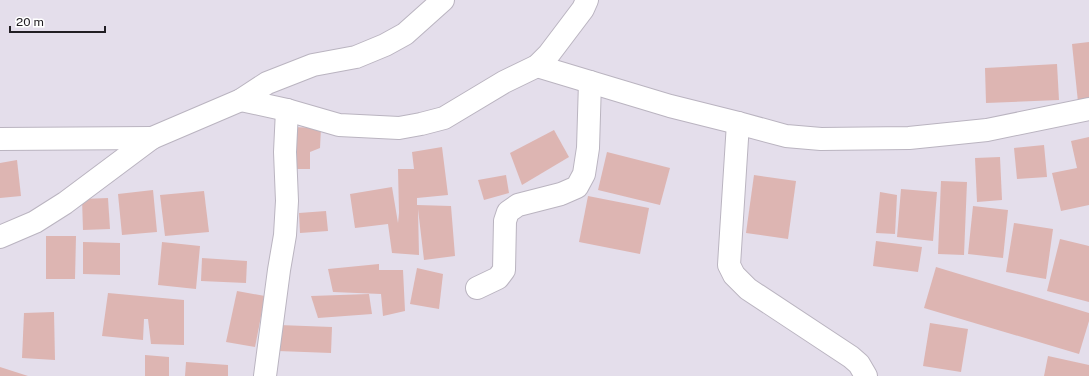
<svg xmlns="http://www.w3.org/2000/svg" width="1089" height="376" font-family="'Public Sans',sans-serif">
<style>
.building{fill:#ddb5b2}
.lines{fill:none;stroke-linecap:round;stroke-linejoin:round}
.minor-casing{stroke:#bab4c0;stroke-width:24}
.minor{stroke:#fff;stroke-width:22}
</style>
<rect width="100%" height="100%" fill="#e4deeb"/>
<g class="building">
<path d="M 1089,42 L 1089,101 L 1078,102 L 1072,44 Z"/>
<path d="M 1057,64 L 1059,100 L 986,103 L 985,68 Z"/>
<path d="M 291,127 L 321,128 L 320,148 L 310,152 L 310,169 L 289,169 Z"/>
<path d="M 554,130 L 569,157 L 522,185 L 510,153 Z"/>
<path d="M 1089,137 L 1089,205 L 1061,211 L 1052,173 L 1077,168 L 1071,141 Z"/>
<path d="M 1044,145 L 1047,177 L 1017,179 L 1014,148 Z"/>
<path d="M 442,147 L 448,195 L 417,198 L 417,205 L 451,206 L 455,256 L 424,260 L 418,209 L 419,255 L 392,253 L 388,224 L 355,228 L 350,194 L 392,187 L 398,223 L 399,213 L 398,169 L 414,169 L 412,152 Z"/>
<path d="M 607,152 L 670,168 L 660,205 L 598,190 Z"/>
<path d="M 1000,157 L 1002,200 L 977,202 L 975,158 Z"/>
<path d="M 17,160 L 21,196 L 0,198 L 0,163 Z"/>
<path d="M 506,175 L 509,193 L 484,200 L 478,180 Z"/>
<path d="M 754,175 L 796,181 L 788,239 L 746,233 Z"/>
<path d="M 941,181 L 967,182 L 964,255 L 938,254 Z"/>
<path d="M 901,189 L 937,192 L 933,241 L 897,237 Z"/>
<path d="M 153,190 L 157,232 L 122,235 L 118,194 Z"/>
<path d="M 204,191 L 209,232 L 165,236 L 160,195 Z"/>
<path d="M 880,192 L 897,195 L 895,234 L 876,233 Z"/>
<path d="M 588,196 L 649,208 L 640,254 L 579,242 Z"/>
<path d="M 108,198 L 110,229 L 83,230 L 82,199 Z"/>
<path d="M 973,206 L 1008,210 L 1003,258 L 968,254 Z"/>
<path d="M 326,211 L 328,231 L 300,233 L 299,213 Z"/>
<path d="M 1014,223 L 1053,229 L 1046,279 L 1006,272 Z"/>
<path d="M 46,236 L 76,236 L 75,279 L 46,279 Z"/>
<path d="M 1060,239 L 1089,246 L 1089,302 L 1047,291 Z"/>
<path d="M 876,241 L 922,247 L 918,272 L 873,266 Z"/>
<path d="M 83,242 L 120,243 L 120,275 L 83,274 Z"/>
<path d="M 162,242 L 200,246 L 196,289 L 158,285 Z"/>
<path d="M 202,258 L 247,261 L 246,283 L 201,281 Z"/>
<path d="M 379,264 L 379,270 L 403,270 L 405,311 L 383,316 L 381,294 L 333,292 L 328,269 Z"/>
<path d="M 936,267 L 1089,313 L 1089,321 L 1079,354 L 924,308 Z"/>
<path d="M 417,268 L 443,274 L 439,309 L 410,304 Z"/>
<path d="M 237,291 L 265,296 L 255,347 L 226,342 Z"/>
<path d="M 108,293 L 184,300 L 184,345 L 151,344 L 148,319 L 144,319 L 143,340 L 102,336 Z"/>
<path d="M 369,294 L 372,314 L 318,318 L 311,296 Z"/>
<path d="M 54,312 L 55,360 L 22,358 L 24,313 Z"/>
<path d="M 930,323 L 968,329 L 961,372 L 923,366 Z"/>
<path d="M 279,325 L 332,327 L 331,353 L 278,351 Z"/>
<path d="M 145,355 L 169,357 L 169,376 L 145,376 Z"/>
<path d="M 1048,356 L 1089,365 L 1089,376 L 1044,376 Z"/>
<path d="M 186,362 L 228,365 L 228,376 L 185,376 Z"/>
<path d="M 0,367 L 28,376 L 0,376 Z"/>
</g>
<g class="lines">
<defs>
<g id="minor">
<path d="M 537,66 L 670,106 L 738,123 L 786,136 L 821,139 L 909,138 L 987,130 L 1089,109"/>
<path d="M 241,100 L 287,110 L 339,125 L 399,128 L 421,124 L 444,118 L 504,82 L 537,66 L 549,54 L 583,9 L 587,0"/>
<path d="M 738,123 L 729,265 L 734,275 L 748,289 L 851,357 L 859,364 L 866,376"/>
<path d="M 0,139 L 152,138"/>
<path d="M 0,237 L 35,222 L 65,203 L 152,138 L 241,100 L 267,83 L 313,65 L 356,57 L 385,45 L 405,34 L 443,0"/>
<path d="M 477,288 L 498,278 L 504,270 L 505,221 L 508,212 L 518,205 L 561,194 L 577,187 L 584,174 L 588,148 L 590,82"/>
<path d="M 265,376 L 279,270 L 285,235 L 287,201 L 285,152 L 287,110"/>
</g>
</defs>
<use href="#minor" class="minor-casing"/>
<use href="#minor" class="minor"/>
</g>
<path d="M10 26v6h95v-6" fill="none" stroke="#211e23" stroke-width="2"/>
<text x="16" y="26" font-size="12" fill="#211e23" stroke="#ffffff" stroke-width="3" paint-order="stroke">20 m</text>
</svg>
